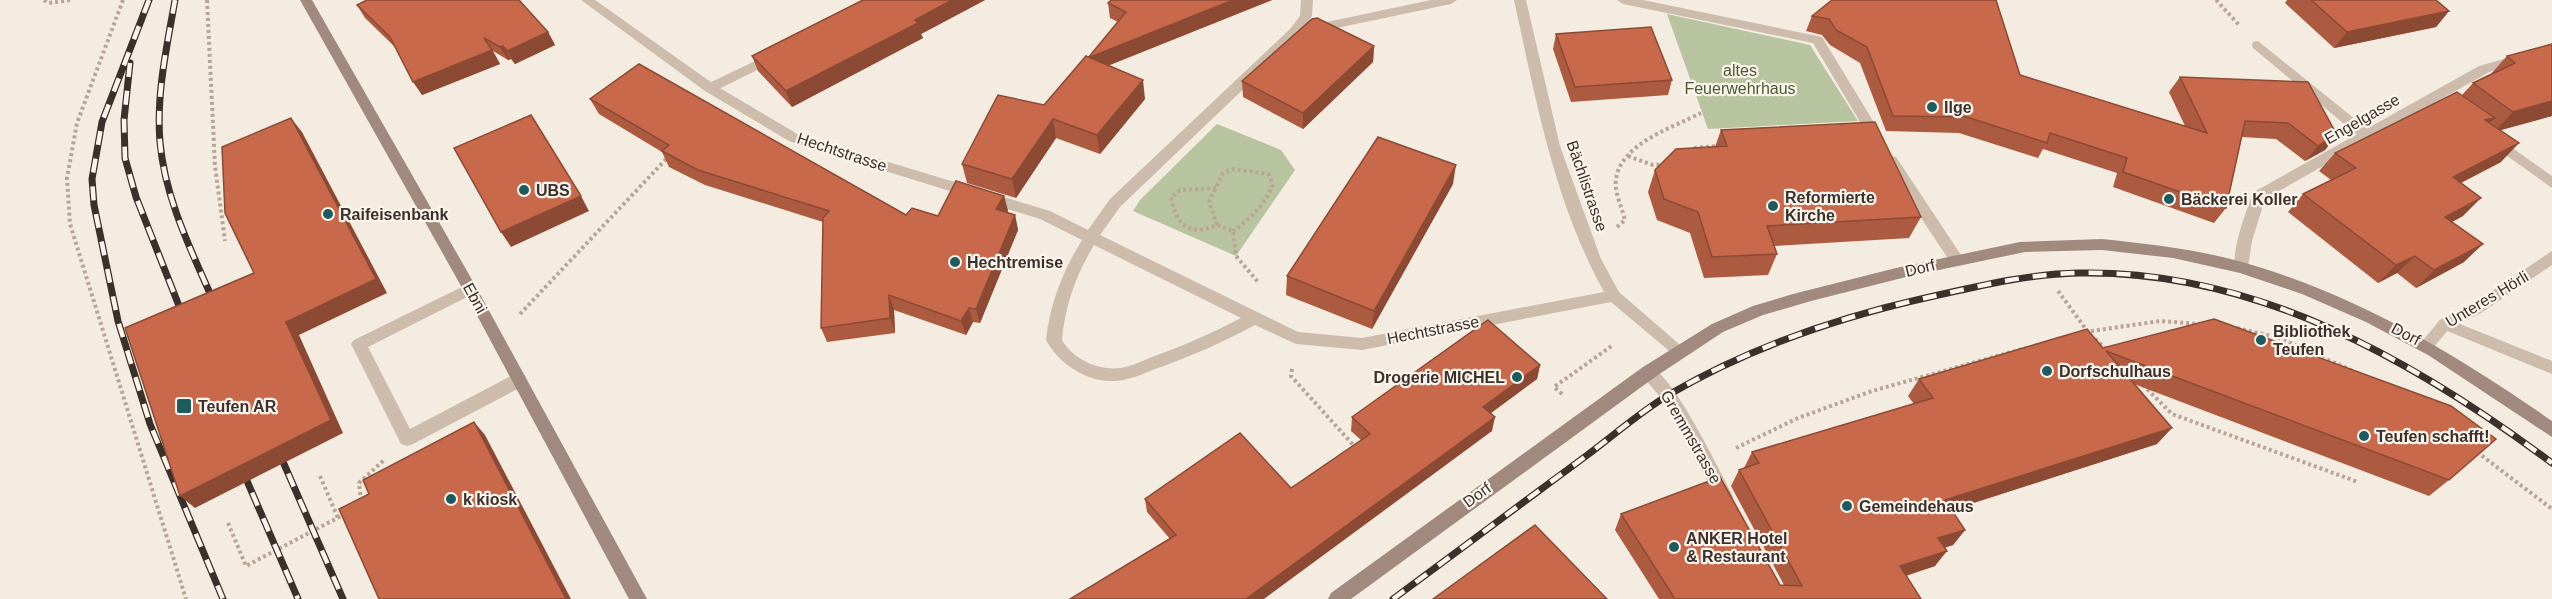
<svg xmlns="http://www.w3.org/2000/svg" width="2552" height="599" font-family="Arial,sans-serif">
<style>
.green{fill:#b8c4a0}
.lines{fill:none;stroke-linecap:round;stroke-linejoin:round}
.path{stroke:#b9a596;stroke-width:4;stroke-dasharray:3 3;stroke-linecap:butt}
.lane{fill:#cdbbac;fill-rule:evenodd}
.street{fill:#cdbbac;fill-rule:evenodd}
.secondary{fill:#a18a7d;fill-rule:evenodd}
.rail-casing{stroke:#3b302b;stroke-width:7}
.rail{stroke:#fbf5ee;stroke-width:4.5;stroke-dasharray:14;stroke-linecap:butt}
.wall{fill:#ac5a40}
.shaded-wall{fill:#8c4a34}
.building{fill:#c8694b;stroke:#8c4a34;stroke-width:1.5}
.poi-dot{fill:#1f5a5e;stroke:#fbf5ee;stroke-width:2}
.labels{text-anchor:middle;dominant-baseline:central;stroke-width:4.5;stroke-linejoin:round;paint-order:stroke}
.park-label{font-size:16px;fill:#4a5a2e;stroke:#fbf5ee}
.poi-label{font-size:16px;font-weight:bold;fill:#3b302b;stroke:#fbf5ee;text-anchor:start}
.street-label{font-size:16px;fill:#3b302b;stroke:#fbf5ee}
</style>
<rect width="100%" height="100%" fill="#f4ebe1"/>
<g class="green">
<path d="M 1667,14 L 1810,45 L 1858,121 L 1708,129 Z"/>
<path d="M 1217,124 L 1281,150 L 1295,170 L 1236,256 L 1133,211 L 1140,200 Z"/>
</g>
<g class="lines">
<g class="path">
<path d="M 44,0 L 49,3 L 71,0"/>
<path d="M 123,0 L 77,123 L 67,178 L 70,224 L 186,599"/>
<path d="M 207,0 L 215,166 L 225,241"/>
<path d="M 2216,0 L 2240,26"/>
<path d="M 1694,148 L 1719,146"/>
<path d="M 1628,156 L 1653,165 L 1664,164"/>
<path d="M 1216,188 L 1180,190 L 1171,197 C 1176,225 1189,237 1217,225 L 1233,231 L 1236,256 L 1258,282"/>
<path d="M 1217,225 L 1209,202 L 1223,173 L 1233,169 L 1268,174 L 1273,184 C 1265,204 1251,219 1233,231"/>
<path d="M 1617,227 L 1625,220 C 1622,207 1614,193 1616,179 C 1621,143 1674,127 1701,113"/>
<path d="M 2058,291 L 2088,332"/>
<path d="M 520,314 L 669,156"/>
<path d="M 2237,328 L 2279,338 L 2353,371"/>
<path d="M 2085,332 L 2160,321 L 2200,324"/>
<path d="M 2095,339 L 2107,350"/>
<path d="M 1292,369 L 1291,376 L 1355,447"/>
<path d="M 2143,385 L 2172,414 L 2358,482"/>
<path d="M 1562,394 L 1554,387 L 1613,345"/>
<path d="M 1736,448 L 1798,418 L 1872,391 L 2026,348"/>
<path d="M 2477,452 L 2552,509"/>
<path d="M 320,476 L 338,518"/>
<path d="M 361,501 L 359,483 L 384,460"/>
<path d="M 228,523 L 246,566 L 345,514"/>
</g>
<g class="lane">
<path d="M 1431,0 L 1457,0 L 1451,4 L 1313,33 L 1307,29 L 1313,25 Z"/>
<path d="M 2258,41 L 2371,132 L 2373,135 L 2371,138 L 2361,138 L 2253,48 L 2252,45 L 2253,42 Z"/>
<path d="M 772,53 L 778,57 L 777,60 L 715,91 L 710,93 L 703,88 L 705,85 Z"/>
<path d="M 2494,135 L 2552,176 L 2552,188 L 2489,143 L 2487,140 L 2489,137 Z"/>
<path d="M 470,283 L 475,285 L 477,289 L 475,293 L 368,347 L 410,429 L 513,375 L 519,374 L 525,375 L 527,380 L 525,385 L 413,444 L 407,446 L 401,444 L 351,344 L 354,340 Z"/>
<path d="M 2445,318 L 2552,361 L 2552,374 L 2440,328 L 2437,324 L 2440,320 Z"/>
</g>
<g class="street">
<path d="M 581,0 L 595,0 L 715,85 L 799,135 L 1050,211 L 1088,230 L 1110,199 L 1290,29 L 1300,16 L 1301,0 L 1313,0 L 1312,16 L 1300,35 L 1120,207 L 1100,235 L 1298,332 L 1362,338 L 1604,292 C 1554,201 1536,100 1514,0 L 1526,0 L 1560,146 L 1601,259 L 1619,292 L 1687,351 L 1684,355 L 1674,355 L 1611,302 L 1362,350 L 1296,344 L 1255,325 C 1223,342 1192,356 1158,368 C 1147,372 1135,378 1123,380 C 1092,386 1060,366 1046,340 C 1050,303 1063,271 1082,240 L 1040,219 L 789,141 L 705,91 ZM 1094,245 L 1241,318 C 1212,333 1183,346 1152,357 C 1142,361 1132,366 1121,368 C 1098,371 1073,359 1062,340 C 1065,305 1076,275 1094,245 Z"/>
<path d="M 1617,0 L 1643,0 L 1822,37 L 1884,139 L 1877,144 L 1872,142 L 1813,43 L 1623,4 Z"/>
<path d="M 2552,45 L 2552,53 L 2489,72 L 2265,199 L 2252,241 L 2248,267 L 2241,273 L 2236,271 C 2229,258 2247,206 2254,192 L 2479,66 Z"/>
<path d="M 1891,156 L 1896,157 L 1961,255 L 1963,259 L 1961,263 L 1951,263 L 1886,165 L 1884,161 Z"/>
<path d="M 2552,251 L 2552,265 L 2481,313 L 2450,328 L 2432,349 L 2422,349 L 2419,345 L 2440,320 L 2471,305 Z"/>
<path d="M 1649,366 C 1673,374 1717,466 1731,492 L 1733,497 L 1731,502 L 1725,504 L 1719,502 L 1663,400 L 1643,377 L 1641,372 L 1643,367 Z"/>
</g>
<g class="secondary">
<path d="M 300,0 L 312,0 L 475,285 L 647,599 L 629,599 L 465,293 Z"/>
<path d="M 2102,239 C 2149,244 2196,249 2242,262 C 2355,294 2456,354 2552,421 L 2552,437 L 2428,355 L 2366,322 L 2302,294 L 2240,273 L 2173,258 L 2102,250 L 2025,252 L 1910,276 L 1811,301 L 1763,315 L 1723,332 L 1655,377 L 1351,599 L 1328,599 L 1331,593 L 1643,367 L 1712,324 L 1753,306 L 1793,294 L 1896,268 L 2020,242 Z"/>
</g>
<defs>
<g id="rail">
<path d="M 149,0 L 102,122 L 92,179 L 94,205 L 118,321 L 150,424 L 223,599"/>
<path d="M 175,0 C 167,46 156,94 160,142 C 165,200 193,254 216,307"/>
<path d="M 130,63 L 124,120 L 125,158 L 136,197 L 185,321"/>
<path d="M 277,448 L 343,599"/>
<path d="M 241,467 L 298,599"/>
<path d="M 1393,599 C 1458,551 1522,503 1586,456 C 1614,435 1640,412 1670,394 C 1749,348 1836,318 1925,298 C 1975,287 2026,274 2078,273 C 2255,269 2415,361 2552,463"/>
</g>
</defs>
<use href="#rail" class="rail-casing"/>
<use href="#rail" class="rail"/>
</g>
<g class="wall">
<path d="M 863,0 L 985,0 L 921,34 L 923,38 L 792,107 L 758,71 L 752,56 Z"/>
<path d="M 1111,0 L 1272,0 L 1109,65 L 1145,99 L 1100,154 L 1056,138 L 1016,198 L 967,183 L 962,164 L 1044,105 L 1089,57 L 1118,22 L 1110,18 L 1108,3 Z"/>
<path d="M 1832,0 L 2020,75 L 2185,126 L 2169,92 L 2180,77 L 2337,135 L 2325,150 L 2305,161 L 2276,139 L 2242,137 L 2226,208 L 2214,223 L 2113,187 L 2117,173 L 2043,149 L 2038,158 L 1959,133 L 1886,131 L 1860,63 L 1830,45 L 1822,35 L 1806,31 L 1812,16 Z"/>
<path d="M 2287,0 L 2436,0 L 2449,11 L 2436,27 L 2334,48 L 2285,3 Z"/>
<path d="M 357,5 L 548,32 L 555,45 L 515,64 L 511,59 L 508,60 L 493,51 L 500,64 L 422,95 L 395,47 L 365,18 Z"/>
<path d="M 1556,34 L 1672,80 L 1668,95 L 1571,102 L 1553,49 Z"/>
<path d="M 2552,44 L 2552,116 L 2500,130 L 2501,162 L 2461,183 L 2463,216 L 2452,222 L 2464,262 L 2416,288 L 2397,273 L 2378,283 L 2288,212 L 2303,194 L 2331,180 L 2319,171 L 2335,153 L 2462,95 L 2473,83 L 2489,76 L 2507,56 Z"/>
<path d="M 1374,46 L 1373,62 L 1303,129 L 1243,97 L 1242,81 Z"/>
<path d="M 590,99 L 906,215 L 938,216 L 1004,196 L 1008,211 L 1007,212 L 1015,215 L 1018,230 L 980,323 L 973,322 L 966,335 L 894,310 L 895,333 L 827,342 L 821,328 L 823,222 L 705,185 L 669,167 L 662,152 L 599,114 Z"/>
<path d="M 1721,130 L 1921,217 L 1909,238 L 1774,246 L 1777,254 L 1768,275 L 1704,278 L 1690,233 L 1657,220 L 1648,192 L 1655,170 L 1715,147 Z"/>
<path d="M 1453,184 L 1372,329 L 1286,295 L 1287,276 Z"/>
<path d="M 2103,348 L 2449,480 L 2429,496 L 2134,384 L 2157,444 L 1951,510 L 1965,530 L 1953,545 L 1944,548 L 1935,566 L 1906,576 L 1921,599 L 1659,599 L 1615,530 L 1621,514 L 1780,585 L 1784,585 L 1731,486 L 1739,470 L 1744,468 L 1752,452 L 1914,404 L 1908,396 L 1919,379 Z"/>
<path d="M 1540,365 L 1537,379 L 1491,413 L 1492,431 L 1170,539 L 1147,512 L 1145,499 L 1291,488 L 1361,440 L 1351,431 L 1352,417 Z"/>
</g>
<g class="shaded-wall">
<path d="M 952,0 L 985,0 L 921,34 L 923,38 L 792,107 L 786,91 Z"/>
<path d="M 1233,0 L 1272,0 L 1090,73 L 1088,58 Z"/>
<path d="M 2449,11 L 2436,27 L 2334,48 L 2347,32 Z"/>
<path d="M 548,32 L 555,45 L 515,64 L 507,51 Z"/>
<path d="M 503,46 L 511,59 L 508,60 L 500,47 Z"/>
<path d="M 1374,46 L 1373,62 L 1303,129 L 1303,113 Z"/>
<path d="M 492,50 L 500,64 L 422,95 L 413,82 Z"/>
<path d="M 1143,80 L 1145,99 L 1100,154 L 1097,135 Z"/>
<path d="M 2552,101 L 2552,116 L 2494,132 L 2513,112 Z"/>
<path d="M 291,118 L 302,132 L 387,293 L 299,335 L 343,433 L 195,508 L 180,496 L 286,322 Z"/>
<path d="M 2495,118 L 2477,136 L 2485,120 Z"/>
<path d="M 1053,119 L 1056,138 L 1016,198 L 1012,179 Z"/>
<path d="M 2337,135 L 2325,150 L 2305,161 L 2318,146 Z"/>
<path d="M 2519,143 L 2501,162 L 2435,196 L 2453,177 Z"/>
<path d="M 1456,165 L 1453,184 L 1372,329 L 1374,311 Z"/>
<path d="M 581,196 L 589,211 L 511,247 L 501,232 Z"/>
<path d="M 1004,196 L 1008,211 L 1000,224 L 996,209 Z"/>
<path d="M 2481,198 L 2463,216 L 2427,235 L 2445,217 Z"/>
<path d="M 1015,215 L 1018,230 L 980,323 L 976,309 Z"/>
<path d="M 2483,244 L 2464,262 L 2416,288 L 2434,270 Z"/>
<path d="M 2415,256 L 2397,273 L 2378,283 L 2396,265 Z"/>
<path d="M 889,295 L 894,310 L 895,333 L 890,318 Z"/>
<path d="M 969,308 L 973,322 L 966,335 L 961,321 Z"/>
<path d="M 1540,365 L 1537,379 L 1480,421 L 1483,407 Z"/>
<path d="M 1495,417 L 1492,431 L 1264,599 L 1246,599 Z"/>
<path d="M 474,422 L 485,435 L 571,599 L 566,599 Z"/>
<path d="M 2172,428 L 2157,444 L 1933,516 L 1945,500 Z"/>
<path d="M 1965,530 L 1953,545 L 1926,553 L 1938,538 Z"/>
<path d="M 1947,551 L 1935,566 L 1888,581 L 1900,566 Z"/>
</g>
<g class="building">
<path d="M 367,0 L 519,0 L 548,32 L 507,51 L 503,46 L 500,47 L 484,38 L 492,50 L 413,82 L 390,37 L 357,5 Z"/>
<path d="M 863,0 L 952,0 L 915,20 L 918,23 L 786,91 L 752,56 Z"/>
<path d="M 1111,0 L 1233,0 L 1088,58 L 1126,12 L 1108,3 Z"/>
<path d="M 1832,0 L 1996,0 L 2020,75 L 2207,133 L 2180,77 L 2308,82 L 2337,135 L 2318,146 L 2288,123 L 2245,121 L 2226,208 L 2123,172 L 2127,158 L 2050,133 L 2047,143 L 1967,117 L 1893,116 L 1867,47 L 1836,30 L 1829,19 L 1812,16 Z"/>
<path d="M 2311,0 L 2436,0 L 2449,11 L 2347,32 Z"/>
<path d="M 1317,18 L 1374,46 L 1303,113 L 1242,81 L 1312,19 Z"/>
<path d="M 1651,27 L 1672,80 L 1575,87 L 1556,34 Z"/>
<path d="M 2552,44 L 2552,101 L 2513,112 L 2473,83 L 2515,63 L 2507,56 Z"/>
<path d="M 1086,56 L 1143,80 L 1097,135 L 1053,119 L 1012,179 L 962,164 L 998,95 L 1044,105 Z"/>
<path d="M 639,64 L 906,215 L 912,208 L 938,216 L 956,181 L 1004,196 L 996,209 L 1015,215 L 976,309 L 969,308 L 961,321 L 889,295 L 890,318 L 821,328 L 823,218 L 829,211 L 698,170 L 662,151 L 669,145 L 590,99 Z"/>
<path d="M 2457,92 L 2495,118 L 2485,120 L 2519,143 L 2453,177 L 2481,198 L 2445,217 L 2483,244 L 2434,270 L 2415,256 L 2396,265 L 2303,194 L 2356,168 L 2335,153 Z"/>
<path d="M 531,115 L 581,196 L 501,232 L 454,148 Z"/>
<path d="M 291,118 L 376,279 L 286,322 L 331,420 L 180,496 L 125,328 L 254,273 L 225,213 L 222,147 Z"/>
<path d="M 1875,122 L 1921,217 L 1767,226 L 1777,254 L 1712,257 L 1698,212 L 1664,199 L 1655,170 L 1676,149 L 1727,146 L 1721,130 Z"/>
<path d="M 1378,137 L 1456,165 L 1374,311 L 1287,276 Z"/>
<path d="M 2214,319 L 2451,406 L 2496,439 L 2449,480 L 2106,351 L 2172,428 L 1945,500 L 1965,530 L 1938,538 L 1947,551 L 1900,566 L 1921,599 L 1675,599 L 1621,514 L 1720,477 L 1780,585 L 1802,586 L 1739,470 L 1759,463 L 1752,452 L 1933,398 L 1919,379 L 2087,329 L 2103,348 Z"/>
<path d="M 1488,320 L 1540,365 L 1483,407 L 1495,417 L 1246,599 L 1070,599 L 1176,535 L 1145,499 L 1240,433 L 1291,488 L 1370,434 L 1352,417 Z"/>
<path d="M 474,422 L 566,599 L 379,599 L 339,509 L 369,494 L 363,480 Z"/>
<path d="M 1535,525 L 1607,599 L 1433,599 L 1455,583 Z"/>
</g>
<g class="poi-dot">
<circle cx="1932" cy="107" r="6"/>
<circle cx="524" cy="190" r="6"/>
<circle cx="2169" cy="199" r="6"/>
<circle cx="1773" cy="206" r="6"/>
<circle cx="328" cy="214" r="6"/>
<circle cx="955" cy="262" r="6"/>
<circle cx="2261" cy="340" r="6"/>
<circle cx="2047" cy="371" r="6"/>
<circle cx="1517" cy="377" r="6"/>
<rect x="176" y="398" width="16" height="16" rx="3"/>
<circle cx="2364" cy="436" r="6"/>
<circle cx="451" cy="499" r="6"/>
<circle cx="1847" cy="506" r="6"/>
<circle cx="1674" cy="547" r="6"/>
</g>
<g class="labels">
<g class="park-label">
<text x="1740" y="70">altes<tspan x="1740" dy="18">Feuerwehrhaus</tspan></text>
</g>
<g class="poi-label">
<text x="1944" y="107">Ilge</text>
<text x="536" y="190">UBS</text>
<text x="1785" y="197">Reformierte<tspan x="1785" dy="18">Kirche</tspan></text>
<text x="2181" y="199">Bäckerei Koller</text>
<text x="340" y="214">Raifeisenbank</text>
<text x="967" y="262">Hechtremise</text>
<text x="2273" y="331">Bibliothek<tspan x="2273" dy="18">Teufen</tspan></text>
<text x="2059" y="371">Dorfschulhaus</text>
<text x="1505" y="377" text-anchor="end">Drogerie MICHEL</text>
<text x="198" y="406">Teufen AR</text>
<text x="2376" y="436">Teufen schafft!</text>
<text x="463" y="499">k kiosk</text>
<text x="1859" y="506">Gemeindehaus</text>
<text x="1686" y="538">ANKER Hotel<tspan x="1686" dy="18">&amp; Restaurant</tspan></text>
</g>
<g class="street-label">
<text transform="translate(2362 119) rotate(-30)">Engelgasse</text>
<text transform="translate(842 152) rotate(18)">Hechtstrasse</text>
<text transform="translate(1587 186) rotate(71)">Bächlistrasse</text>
<text transform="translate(1920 268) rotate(-14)">Dorf</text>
<text transform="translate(475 298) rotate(61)">Ebni</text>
<text transform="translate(2487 299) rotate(-31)">Unteres Hörli</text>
<text transform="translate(1433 330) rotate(-11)">Hechtstrasse</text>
<text transform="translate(2406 334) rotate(28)">Dorf</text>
<text transform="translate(1691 437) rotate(60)">Gremmstrasse</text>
<text transform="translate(1477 495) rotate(-36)">Dorf</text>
</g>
</g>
</svg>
